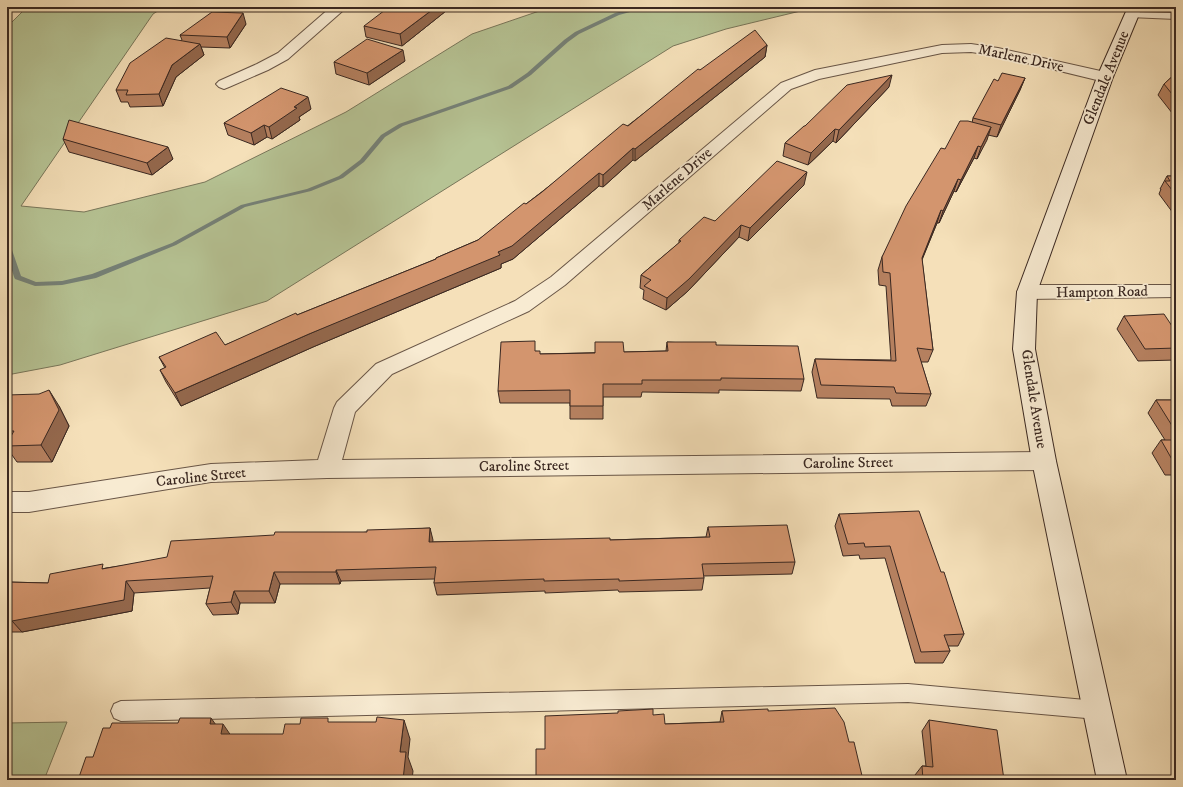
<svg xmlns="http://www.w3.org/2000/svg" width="1183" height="787" font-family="'IM FELL DW Pica',serif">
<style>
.green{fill:#b6c394;stroke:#78765a}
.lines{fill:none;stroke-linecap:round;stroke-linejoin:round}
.stream{fill:#758178;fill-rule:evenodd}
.service-casing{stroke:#695647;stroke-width:2}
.minor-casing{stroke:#695647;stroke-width:2}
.secondary-casing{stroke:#3a2821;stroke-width:2}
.service{fill:#f8ebd2;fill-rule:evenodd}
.minor{fill:#f8ebd2;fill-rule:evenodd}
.secondary{fill:#f8ebd2;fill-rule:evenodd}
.wall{fill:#b5805f;stroke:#3a2821}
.shaded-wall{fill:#94684d;stroke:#3a2821}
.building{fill:#d3956e;stroke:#3a2821}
.labels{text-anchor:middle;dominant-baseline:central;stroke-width:3.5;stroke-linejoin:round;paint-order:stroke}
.street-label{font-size:15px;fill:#3a2821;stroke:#f8ebd2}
</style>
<rect width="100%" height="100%" fill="#f5e0b9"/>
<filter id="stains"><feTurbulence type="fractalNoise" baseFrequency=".005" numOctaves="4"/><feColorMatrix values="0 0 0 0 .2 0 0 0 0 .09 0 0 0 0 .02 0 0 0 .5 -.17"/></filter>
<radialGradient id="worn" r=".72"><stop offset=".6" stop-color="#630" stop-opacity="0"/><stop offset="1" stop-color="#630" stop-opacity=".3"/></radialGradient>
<g class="green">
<path d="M 27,7 L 164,7 L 153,14 L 21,206 L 84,212 L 205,182 L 346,112 L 472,34 L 551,7 L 817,7 L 726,29 L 673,46 L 267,301 L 60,365 L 7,375 L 7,27 Z"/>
<path d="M 67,722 L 44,780 L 7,780 L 7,723 Z"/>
</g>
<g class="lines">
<path class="stream" d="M 639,7 L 736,7 L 726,10 L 711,11 L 672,8 L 641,9 L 619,15 L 579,34 L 568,42 L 531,75 L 512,88 L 403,126 L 385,137 L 364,162 L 343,178 L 311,191 L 245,207 L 176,245 L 96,278 L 62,285 L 35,286 L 15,279 L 14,277 L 7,254 L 7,247 L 12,250 L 21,276 L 36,282 L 62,281 L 92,274 L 172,243 L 241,205 L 307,189 L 339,176 L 360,160 L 381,135 L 399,124 L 508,86 L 527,73 L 564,40 L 575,32 L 615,13 Z"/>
<defs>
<g id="service">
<path d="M 1132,12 L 1176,13 L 1176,19 L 1129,17 L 1127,15 L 1129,13 Z"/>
<path d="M 908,684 L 1097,701 L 1104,703 L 1107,710 L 1104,717 L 1097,719 L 908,702 L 121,721 L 114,718 L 111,711 L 114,704 L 121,701 Z"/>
</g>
<g id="minor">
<path d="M 331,7 L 347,7 L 288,59 L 268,70 L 229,87 L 224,89 L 219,87 L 216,84 L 219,81 L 257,64 L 278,53 Z"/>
<path d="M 971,44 L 998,48 L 1105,72 L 1110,74 L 1113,77 L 1110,80 L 1105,82 L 998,56 L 971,52 L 942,53 L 819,79 L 791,89 L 565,285 L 529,311 L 392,374 L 355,412 L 342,460 L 1044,452 L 1052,455 L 1056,461 L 1052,467 L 1044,470 L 327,478 L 211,482 L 29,512 L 7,512 L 7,492 L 29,492 L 211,464 L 318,460 L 334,408 L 337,402 L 376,364 L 515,301 L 551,277 L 781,83 L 815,70 L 942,45 Z"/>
<path d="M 1027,285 L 1176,285 L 1176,297 L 1027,299 L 1020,297 L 1017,292 L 1020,287 Z"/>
</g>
<path id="secondary" d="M 1128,7 L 1142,7 L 1113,77 L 1037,292 L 1035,349 L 1056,461 L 1127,780 L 1097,780 L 1032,461 L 1013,349 L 1017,292 L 1097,77 Z"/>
</defs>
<use href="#service" class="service-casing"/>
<use href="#minor" class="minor-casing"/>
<use href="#secondary" class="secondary-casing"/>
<use href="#service" class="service"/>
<use href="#minor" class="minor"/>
<use href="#secondary" class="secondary"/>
</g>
<g class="wall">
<path d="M 451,7 L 402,46 L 366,37 L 364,26 Z"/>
<path d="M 246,24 L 230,48 L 201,47 L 204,55 L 176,77 L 163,106 L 130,107 L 128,102 L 121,102 L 116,90 L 182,40 L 180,35 Z"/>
<path d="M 767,45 L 765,57 L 635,161 L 633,160 L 603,187 L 599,186 L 513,259 L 501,264 L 501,268 L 313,347 L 181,406 L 166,382 L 160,370 L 165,368 L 159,357 L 225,345 L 297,315 L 436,259 L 436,258 L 478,240 L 526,204 L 700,70 Z"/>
<path d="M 405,61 L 369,85 L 336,74 L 334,62 Z"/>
<path d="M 1176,73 L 1176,118 L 1158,95 L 1164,84 Z"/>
<path d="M 1025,78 L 1020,90 L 997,137 L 988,135 L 977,159 L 974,158 L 956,192 L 954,191 L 939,223 L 937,223 L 922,260 L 933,350 L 928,362 L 921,362 L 931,394 L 926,406 L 892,406 L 890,399 L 817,398 L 812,372 L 815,359 L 891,360 L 886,286 L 879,285 L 878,270 L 882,257 L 945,149 L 972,123 L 973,118 L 998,81 Z"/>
<path d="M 889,87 L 836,143 L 833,141 L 808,165 L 783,156 L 785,143 L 805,126 Z"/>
<path d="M 311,109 L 299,117 L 300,120 L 272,139 L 267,137 L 254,145 L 228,135 L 224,123 Z"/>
<path d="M 63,139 L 173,159 L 152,175 L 69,152 Z"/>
<path d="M 1176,147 L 1176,160 L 1172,155 Z"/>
<path d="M 1167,176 L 1176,176 L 1176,217 L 1159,194 L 1161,189 L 1160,189 Z"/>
<path d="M 804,185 L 748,241 L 739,237 L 688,291 L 666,310 L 643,299 L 644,290 L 640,288 L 641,275 L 679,243 L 679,240 L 715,221 Z"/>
<path d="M 1124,316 L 1176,332 L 1176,360 L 1138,361 L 1117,329 Z"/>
<path d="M 667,342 L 716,345 L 804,379 L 801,391 L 719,390 L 719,393 L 642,392 L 641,397 L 603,397 L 603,419 L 570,419 L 570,403 L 500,403 L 498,391 L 536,351 L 540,354 L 666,351 Z"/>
<path d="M 7,395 L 59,406 L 69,426 L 52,462 L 17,462 L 7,448 Z"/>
<path d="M 1156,400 L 1176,400 L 1176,475 L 1165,475 L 1152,453 L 1161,440 L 1165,440 L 1148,413 Z"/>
<path d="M 839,514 L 941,572 L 964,634 L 958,646 L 948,646 L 950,651 L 943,663 L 915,663 L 885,558 L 860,559 L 859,555 L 843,556 L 835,526 Z"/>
<path d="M 708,527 L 795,562 L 792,574 L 703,576 L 704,578 L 702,590 L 619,592 L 618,590 L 545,593 L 545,591 L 437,595 L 434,583 L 435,579 L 341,581 L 340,584 L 280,584 L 275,603 L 240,603 L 238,614 L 213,615 L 206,604 L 210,588 L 134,593 L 132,611 L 22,632 L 7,632 L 7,582 L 48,583 L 106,568 L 367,532 L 430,528 L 432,542 L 610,540 L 706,537 Z"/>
<path d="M 722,711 L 768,711 L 849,742 L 545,749 L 653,715 L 665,724 L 720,722 Z"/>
<path d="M 929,720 L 1004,780 L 916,780 L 915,775 L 922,766 L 926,766 L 922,731 Z"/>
</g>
<g class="shaded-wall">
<path d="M 436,7 L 451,7 L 402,46 L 400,34 Z"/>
<path d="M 243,13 L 246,24 L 230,48 L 227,37 Z"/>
<path d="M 200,44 L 204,55 L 176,77 L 163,106 L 159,94 L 172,65 Z"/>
<path d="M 767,45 L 765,57 L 635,161 L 635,149 Z"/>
<path d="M 403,50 L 405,61 L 369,85 L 367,73 Z"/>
<path d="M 892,75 L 889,87 L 836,143 L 839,130 Z"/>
<path d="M 1025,78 L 1020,90 L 997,137 L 1001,125 Z"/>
<path d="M 308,97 L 311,109 L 299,117 L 300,120 L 272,139 L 269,127 L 294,107 Z"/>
<path d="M 264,125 L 267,137 L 254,145 L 251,133 Z"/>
<path d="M 991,127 L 987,140 L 977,159 L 981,147 Z"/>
<path d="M 835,129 L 833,141 L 808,165 L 811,153 Z"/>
<path d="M 978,146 L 974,158 L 956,192 L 961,180 Z"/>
<path d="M 168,147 L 173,159 L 152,175 L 147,163 Z"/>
<path d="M 633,148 L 633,160 L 603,187 L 603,175 Z"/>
<path d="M 807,172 L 804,185 L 748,241 L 750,228 Z"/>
<path d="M 599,173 L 599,186 L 513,259 L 501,264 L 501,268 L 313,347 L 181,406 L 175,393 L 309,334 L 498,252 Z"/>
<path d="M 958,179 L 954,191 L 939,223 L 943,211 Z"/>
<path d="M 941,210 L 937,223 L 917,271 L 922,258 Z"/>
<path d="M 741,225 L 739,237 L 688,291 L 666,310 L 667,298 Z"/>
<path d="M 49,390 L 59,406 L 69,426 L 52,462 L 41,445 Z"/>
<path d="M 430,528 L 433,540 L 431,554 L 429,542 Z"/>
<path d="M 336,570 L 341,581 L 340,584 L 336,572 Z"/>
<path d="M 274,572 L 280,584 L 275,603 L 269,591 Z"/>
<path d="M 126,581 L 134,593 L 132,611 L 22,632 L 12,621 Z"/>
<path d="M 234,591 L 240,603 L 238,614 L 231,602 Z"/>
<path d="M 211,718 L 221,732 L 223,724 L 236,743 L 234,753 L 210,724 Z"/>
<path d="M 404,720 L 410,739 L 408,757 L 413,771 L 412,780 L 403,780 L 400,752 Z"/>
</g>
<g class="building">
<path d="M 389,7 L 436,7 L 400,34 L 364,26 Z"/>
<path d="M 212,12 L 243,13 L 227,37 L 180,35 Z"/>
<path d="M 755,30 L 767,45 L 635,149 L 633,148 L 603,175 L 599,173 L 512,246 L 498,252 L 500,255 L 309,334 L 175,393 L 160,370 L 166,367 L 159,357 L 216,332 L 225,345 L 296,313 L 297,315 L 436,259 L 436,258 L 478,240 L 524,203 L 526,204 L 542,192 L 623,124 L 628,126 L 698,69 L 700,70 Z"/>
<path d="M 166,38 L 200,44 L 172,65 L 159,94 L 126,95 L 128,90 L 116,90 L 130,63 Z"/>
<path d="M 367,39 L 403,50 L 367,73 L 334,62 Z"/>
<path d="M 1002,73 L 1025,78 L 1001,125 L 973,118 L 994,79 L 998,81 Z"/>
<path d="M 1176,73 L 1176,99 L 1164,84 Z"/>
<path d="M 892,75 L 839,130 L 835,129 L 811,153 L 785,143 L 804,126 L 805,126 L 847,85 Z"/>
<path d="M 281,88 L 308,97 L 294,107 L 297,108 L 269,127 L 264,125 L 251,133 L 224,123 Z"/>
<path d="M 69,120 L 168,147 L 147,163 L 63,139 Z"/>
<path d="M 960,121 L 968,121 L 991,127 L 981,147 L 978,146 L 961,180 L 958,179 L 943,211 L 941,210 L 922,258 L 933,350 L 917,348 L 931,394 L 896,393 L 894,387 L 821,385 L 815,359 L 896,361 L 890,273 L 883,272 L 882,257 L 906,206 L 941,148 L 945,149 Z"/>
<path d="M 777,161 L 807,172 L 750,228 L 741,225 L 689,279 L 667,298 L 644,286 L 651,280 L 641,275 L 681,241 L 679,240 L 704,217 L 715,221 Z"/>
<path d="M 1167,176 L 1176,176 L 1176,195 L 1165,181 L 1170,181 Z"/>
<path d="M 1164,314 L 1176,332 L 1176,348 L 1145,349 L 1124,316 Z"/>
<path d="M 535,341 L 535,351 L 540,351 L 540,354 L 595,353 L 595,342 L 623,342 L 624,352 L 668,351 L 667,342 L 716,342 L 716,345 L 798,346 L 804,379 L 721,378 L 721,380 L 642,380 L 642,384 L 603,384 L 603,406 L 570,406 L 570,390 L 498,391 L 501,342 Z"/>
<path d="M 49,390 L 59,410 L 41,445 L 7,446 L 7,443 L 14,431 L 7,431 L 7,395 L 39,394 Z"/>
<path d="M 1156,400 L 1176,400 L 1176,432 Z"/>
<path d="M 1161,440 L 1176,440 L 1176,462 L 1174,463 Z"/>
<path d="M 919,511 L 941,572 L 944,572 L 964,634 L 944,635 L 950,651 L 921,652 L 890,546 L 865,547 L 864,543 L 848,544 L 839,514 Z"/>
<path d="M 787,525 L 795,562 L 702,564 L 704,578 L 619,581 L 619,579 L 544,581 L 544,579 L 434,583 L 436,567 L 336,570 L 336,572 L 274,572 L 269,591 L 234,591 L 231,602 L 206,604 L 213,576 L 126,581 L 124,600 L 12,621 L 7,621 L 7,582 L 48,583 L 50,574 L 103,564 L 102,569 L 167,557 L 171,541 L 274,535 L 275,532 L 367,532 L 367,530 L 430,528 L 429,542 L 610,538 L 610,540 L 710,537 L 708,527 Z"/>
<path d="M 835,708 L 844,722 L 849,742 L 854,742 L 863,780 L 536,780 L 536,749 L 545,749 L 545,716 L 618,713 L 618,711 L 653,709 L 653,715 L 664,714 L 665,724 L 724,722 L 722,711 L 768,709 L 768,711 Z"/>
<path d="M 377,717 L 404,720 L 400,752 L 406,752 L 403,780 L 78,780 L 86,757 L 93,757 L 103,728 L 110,728 L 112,723 L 178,723 L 180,718 L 211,718 L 210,724 L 223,724 L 221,734 L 283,734 L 285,724 L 300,724 L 301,718 L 328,718 L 328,722 L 376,722 Z"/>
<path d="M 929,720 L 997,730 L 1004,780 L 985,780 L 959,776 L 959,780 L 923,780 L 922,766 L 933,767 Z"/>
</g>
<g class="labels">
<g class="street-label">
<text transform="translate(1021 58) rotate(12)">Marlene Drive</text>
<text transform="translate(1106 78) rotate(-68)">Glendale Avenue</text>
<text transform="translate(677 179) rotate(-41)">Marlene Drive</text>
<text transform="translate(1102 292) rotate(-1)">Hampton Road</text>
<text transform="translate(1034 399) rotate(81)">Glendale Avenue</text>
<text transform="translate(848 463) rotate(-1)">Caroline Street</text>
<text transform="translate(524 466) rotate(-1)">Caroline Street</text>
<text transform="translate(201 477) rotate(-6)">Caroline Street</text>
</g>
</g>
<rect width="1183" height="787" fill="none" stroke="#f5e0b9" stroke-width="24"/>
<rect x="8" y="8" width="1167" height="771" fill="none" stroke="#3a2821" stroke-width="2"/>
<rect x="12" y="12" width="1159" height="763" fill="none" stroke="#3a2821"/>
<rect width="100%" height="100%" filter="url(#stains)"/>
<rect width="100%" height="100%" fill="url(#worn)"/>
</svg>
